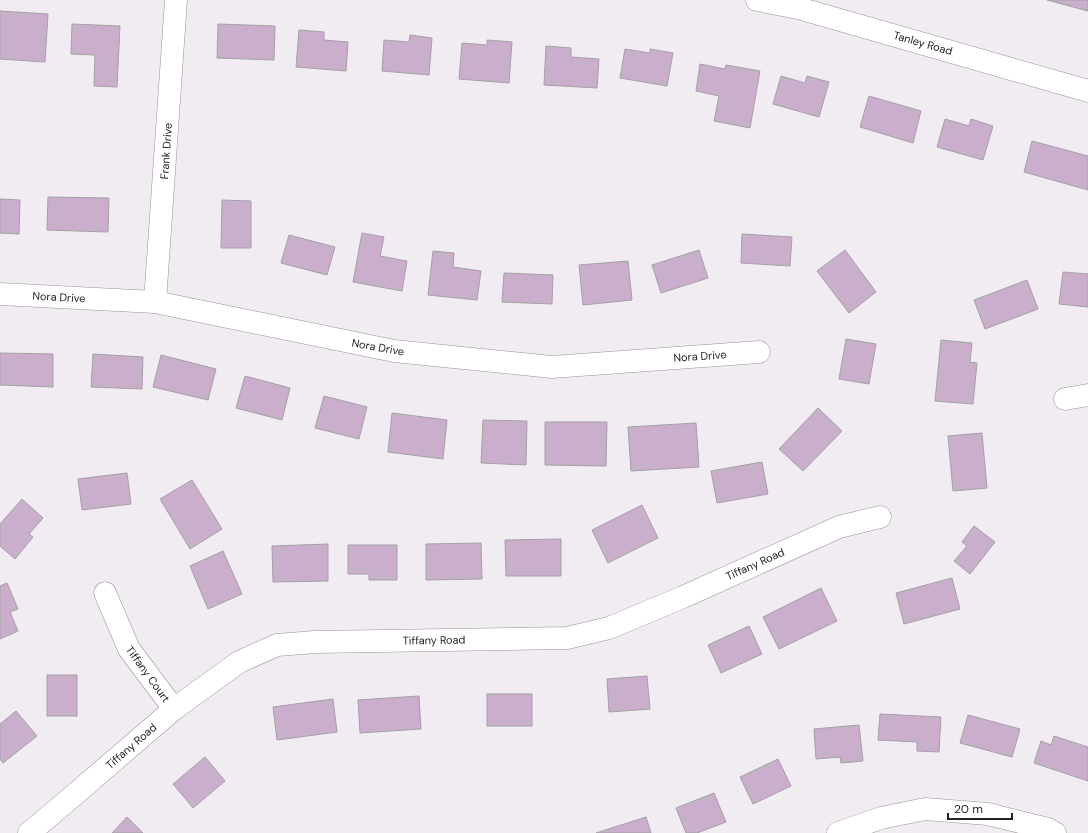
<svg xmlns="http://www.w3.org/2000/svg" width="1088" height="833" font-family="'DM Sans',sans-serif">
<style>
.building{fill:#c9afcc;stroke:#a4a0a5}
.lines{fill:none;stroke-linecap:round;stroke-linejoin:round}
.minor-casing{stroke:#979297;stroke-width:23}
.minor{stroke:#fff;stroke-width:22}
.labels{text-anchor:middle;dominant-baseline:central;stroke-width:3;stroke-linejoin:round;paint-order:stroke}
.street-label{font-size:11px;fill:#242224;stroke:#fff}
</style>
<rect width="100%" height="100%" fill="#f1ecf1"/>
<g class="building">
<path d="M 1047,0 L 1088,0 L 1088,11 Z"/>
<path d="M 0,11 L 48,14 L 45,62 L 0,59 Z"/>
<path d="M 72,24 L 120,26 L 117,87 L 94,86 L 95,55 L 71,54 Z"/>
<path d="M 218,24 L 275,26 L 274,60 L 217,58 Z"/>
<path d="M 299,30 L 324,32 L 324,40 L 348,42 L 346,71 L 296,67 Z"/>
<path d="M 410,35 L 432,38 L 429,75 L 382,71 L 384,40 L 409,42 Z"/>
<path d="M 487,40 L 512,42 L 509,83 L 459,79 L 462,43 L 487,45 Z"/>
<path d="M 546,46 L 571,48 L 571,57 L 599,59 L 597,88 L 544,85 Z"/>
<path d="M 625,49 L 650,53 L 650,49 L 673,53 L 667,86 L 620,78 Z"/>
<path d="M 700,64 L 725,69 L 726,65 L 760,71 L 750,128 L 714,121 L 719,96 L 696,91 Z"/>
<path d="M 781,76 L 805,83 L 807,76 L 829,82 L 819,117 L 773,104 Z"/>
<path d="M 869,96 L 921,111 L 913,143 L 860,127 Z"/>
<path d="M 945,119 L 969,126 L 971,119 L 993,126 L 983,160 L 937,147 Z"/>
<path d="M 1032,141 L 1088,156 L 1088,190 L 1024,172 Z"/>
<path d="M 48,197 L 109,198 L 108,232 L 47,230 Z"/>
<path d="M 0,199 L 20,200 L 19,234 L 0,233 Z"/>
<path d="M 222,200 L 251,201 L 251,248 L 221,248 Z"/>
<path d="M 362,233 L 384,237 L 380,256 L 407,261 L 402,291 L 353,282 Z"/>
<path d="M 742,234 L 792,237 L 790,266 L 741,263 Z"/>
<path d="M 289,235 L 335,247 L 327,275 L 281,263 Z"/>
<path d="M 699,250 L 708,278 L 661,293 L 652,265 Z"/>
<path d="M 845,250 L 876,292 L 849,313 L 817,271 Z"/>
<path d="M 433,251 L 454,253 L 453,267 L 481,271 L 477,300 L 428,295 Z"/>
<path d="M 628,261 L 632,300 L 583,305 L 579,265 Z"/>
<path d="M 1063,272 L 1088,274 L 1088,307 L 1059,304 Z"/>
<path d="M 504,273 L 553,275 L 552,304 L 502,302 Z"/>
<path d="M 1027,280 L 1038,309 L 985,329 L 974,300 Z"/>
<path d="M 846,339 L 876,344 L 869,384 L 839,379 Z"/>
<path d="M 941,340 L 972,343 L 970,362 L 977,363 L 973,404 L 935,401 Z"/>
<path d="M 0,353 L 53,354 L 53,387 L 0,385 Z"/>
<path d="M 93,354 L 143,357 L 142,389 L 91,387 Z"/>
<path d="M 161,355 L 216,369 L 208,400 L 153,387 Z"/>
<path d="M 245,376 L 290,388 L 282,420 L 236,408 Z"/>
<path d="M 324,396 L 367,407 L 359,439 L 315,428 Z"/>
<path d="M 818,408 L 842,431 L 803,471 L 779,449 Z"/>
<path d="M 392,413 L 447,420 L 443,459 L 388,452 Z"/>
<path d="M 483,420 L 527,421 L 526,465 L 481,463 Z"/>
<path d="M 545,422 L 607,422 L 606,466 L 545,465 Z"/>
<path d="M 696,423 L 699,467 L 631,471 L 628,427 Z"/>
<path d="M 982,433 L 987,488 L 953,491 L 948,436 Z"/>
<path d="M 762,462 L 768,494 L 717,503 L 711,471 Z"/>
<path d="M 127,473 L 131,504 L 82,510 L 78,479 Z"/>
<path d="M 192,480 L 222,529 L 190,549 L 160,499 Z"/>
<path d="M 22,499 L 43,518 L 29,534 L 33,537 L 15,559 L 0,546 L 0,524 Z"/>
<path d="M 642,505 L 658,538 L 608,563 L 592,530 Z"/>
<path d="M 974,526 L 995,542 L 970,574 L 954,561 L 967,546 L 962,542 Z"/>
<path d="M 561,539 L 561,576 L 506,576 L 505,540 Z"/>
<path d="M 481,543 L 482,579 L 426,580 L 426,544 Z"/>
<path d="M 328,544 L 328,581 L 273,582 L 272,546 Z"/>
<path d="M 348,545 L 397,545 L 397,580 L 369,580 L 369,574 L 348,574 Z"/>
<path d="M 223,551 L 242,594 L 208,609 L 190,566 Z"/>
<path d="M 952,578 L 960,609 L 904,624 L 896,593 Z"/>
<path d="M 7,583 L 18,609 L 10,612 L 18,631 L 0,639 L 0,586 Z"/>
<path d="M 821,588 L 837,621 L 779,649 L 763,617 Z"/>
<path d="M 749,626 L 762,654 L 721,673 L 708,645 Z"/>
<rect x="47" y="675" width="30" height="41"/>
<path d="M 647,676 L 650,709 L 609,712 L 607,679 Z"/>
<rect x="487" y="694" width="45" height="32"/>
<path d="M 419,696 L 421,729 L 360,733 L 358,700 Z"/>
<path d="M 333,699 L 337,732 L 277,740 L 273,707 Z"/>
<path d="M 16,711 L 37,736 L 3,763 L 0,759 L 0,724 Z"/>
<path d="M 880,714 L 941,717 L 939,752 L 917,751 L 917,742 L 878,740 Z"/>
<path d="M 968,715 L 1020,729 L 1012,757 L 960,743 Z"/>
<path d="M 859,725 L 863,761 L 841,763 L 840,757 L 816,759 L 814,729 Z"/>
<path d="M 1054,736 L 1088,747 L 1088,781 L 1034,763 L 1041,741 L 1051,745 Z"/>
<path d="M 205,757 L 225,781 L 193,808 L 173,784 Z"/>
<path d="M 778,759 L 791,786 L 753,804 L 740,777 Z"/>
<path d="M 714,793 L 726,822 L 697,833 L 686,833 L 676,808 Z"/>
<path d="M 127,817 L 143,833 L 112,833 Z"/>
<path d="M 646,817 L 651,833 L 596,833 Z"/>
</g>
<g class="lines">
<defs>
<g id="minor">
<path d="M 757,0 L 798,8 L 1088,91"/>
<path d="M 0,294 L 155,302 L 394,351 L 552,367 L 759,352"/>
<path d="M 155,302 L 176,0"/>
<path d="M 1065,399 L 1088,395"/>
<path d="M 105,593 L 129,649 L 174,709"/>
<path d="M 29,833 L 66,802 L 174,709 L 239,662 L 277,645 L 315,642 L 567,638 L 609,628 L 683,597 L 839,527 L 880,517"/>
<path d="M 838,833 L 881,818 L 925,809 L 988,814 L 1048,829 L 1055,833"/>
</g>
</defs>
<use href="#minor" class="minor-casing"/>
<use href="#minor" class="minor"/>
</g>
<g class="labels">
<g class="street-label">
<text transform="translate(923 43) rotate(16)">Tanley Road</text>
<text transform="translate(166 151) rotate(-86)">Frank Drive</text>
<text transform="translate(59 297) rotate(3)">Nora Drive</text>
<text transform="translate(378 347) rotate(10)">Nora Drive</text>
<text transform="translate(700 356) rotate(-4)">Nora Drive</text>
<text transform="translate(755 564) rotate(-24)">Tiffany Road</text>
<text transform="translate(434 640) rotate(-1)">Tiffany Road</text>
<text transform="translate(148 674) rotate(54)">Tiffany Court</text>
<text transform="translate(131 746) rotate(-41)">Tiffany Road</text>
</g>
</g>
<path d="M948 813v6h64v-6" fill="none" stroke="#242224" stroke-width="2"/>
<text x="954" y="813" font-size="12" fill="#242224" stroke="#ffffff" stroke-width="3" paint-order="stroke">20 m</text>
</svg>
